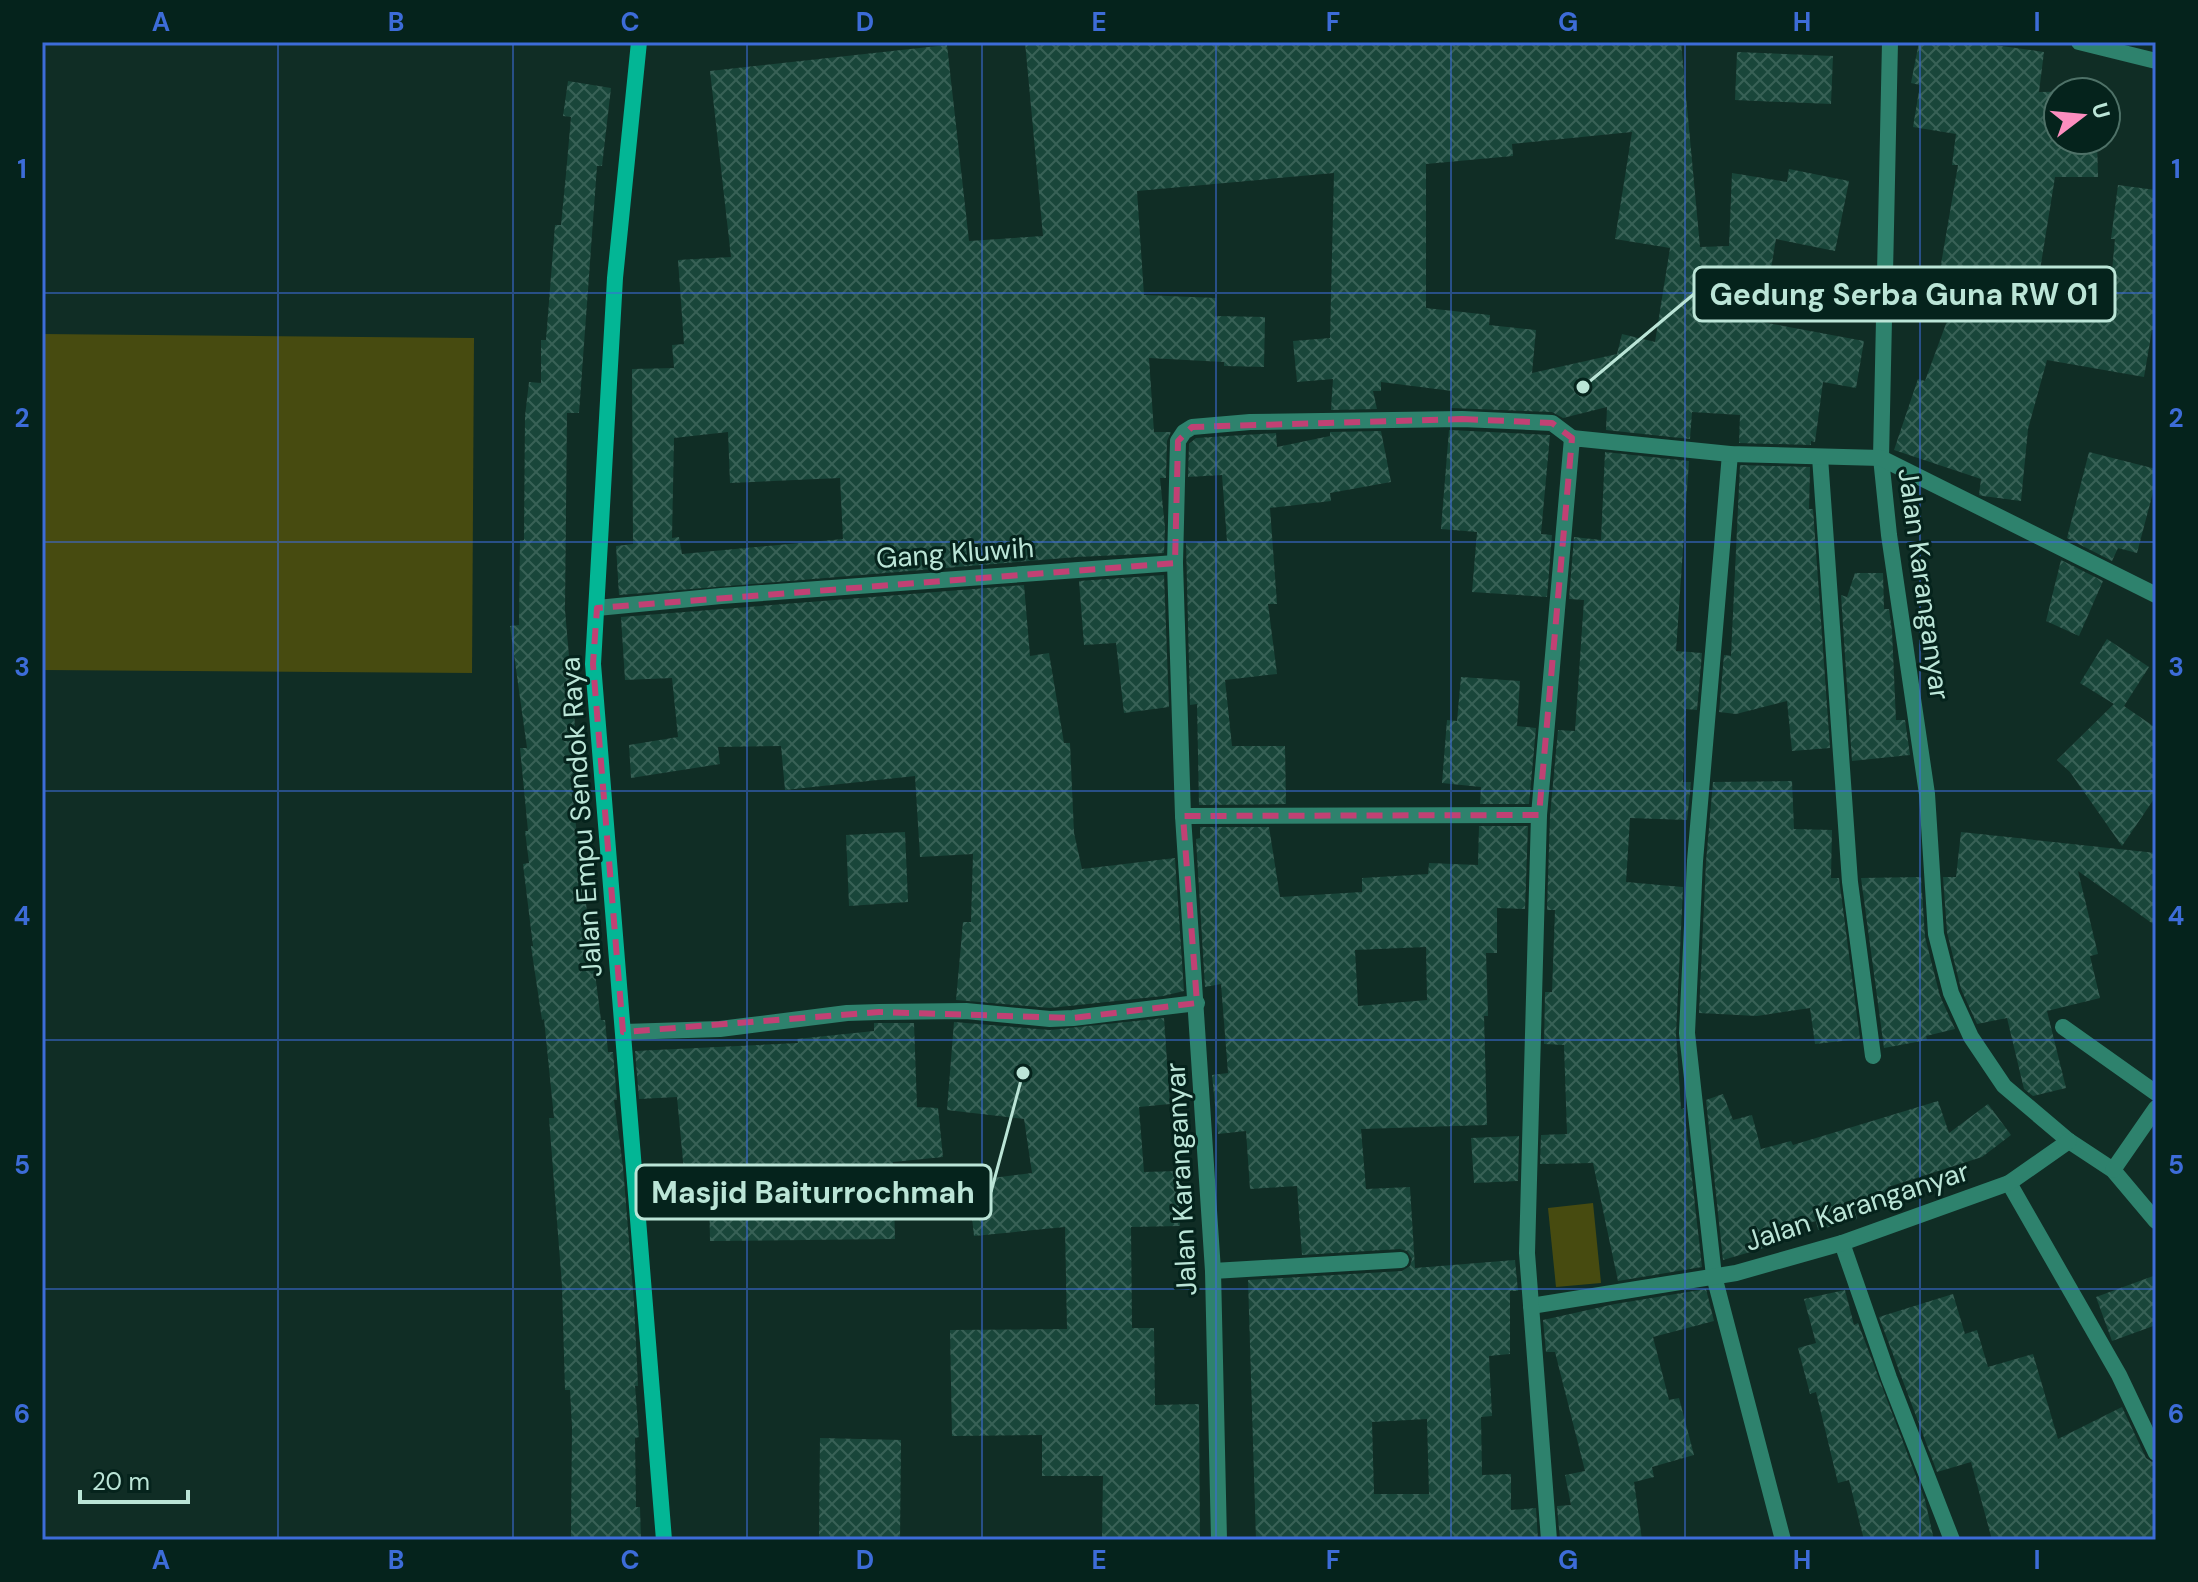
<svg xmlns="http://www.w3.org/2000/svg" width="2198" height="1582" font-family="'DM Sans',sans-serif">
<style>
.green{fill:#474b10}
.building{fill:url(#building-cross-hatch);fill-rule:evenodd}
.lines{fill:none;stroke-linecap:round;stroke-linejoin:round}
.minor{stroke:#2e826d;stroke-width:16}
.secondary{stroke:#03b695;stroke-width:16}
.marked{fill:none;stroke:#c14174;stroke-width:6;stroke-dasharray:16 10;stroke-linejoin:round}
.grid{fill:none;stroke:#3d6cd8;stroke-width:2;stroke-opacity:0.55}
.labels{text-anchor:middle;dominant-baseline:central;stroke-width:6;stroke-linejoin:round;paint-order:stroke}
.street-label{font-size:28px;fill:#bbe5d7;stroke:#05231c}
.leader{fill:none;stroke:#bbe5d7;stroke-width:3}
.callout-dot{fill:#bbe5d7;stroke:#05231c;stroke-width:3}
.callout{fill:#05231c;stroke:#bbe5d7;stroke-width:3}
.callout-label{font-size:30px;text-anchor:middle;font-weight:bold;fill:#bbe5d7}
.neatline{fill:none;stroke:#3d6cd8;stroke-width:3}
.grid-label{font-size:26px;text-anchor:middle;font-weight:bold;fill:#3d6cd8}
</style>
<defs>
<pattern id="building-cross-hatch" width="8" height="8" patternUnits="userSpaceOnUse" patternTransform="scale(2)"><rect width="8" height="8" fill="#19463a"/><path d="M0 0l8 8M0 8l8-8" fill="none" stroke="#386156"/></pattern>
</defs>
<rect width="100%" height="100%" fill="#102d25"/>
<g class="green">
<path d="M 42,334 L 474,338 L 472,673 L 42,670 Z"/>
<path d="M 1593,1203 L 1601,1283 L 1556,1287 L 1548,1208 Z"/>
</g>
<g class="building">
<path d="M 1025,42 L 1681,42 L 1700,247 L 1729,246 L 1732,173 L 1787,182 L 1789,169 L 1849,181 L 1835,251 L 1776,239 L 1762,322 L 1864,341 L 1856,388 L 1823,382 L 1815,442 L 1811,441 L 1811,445 L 1739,443 L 1740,415 L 1692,412 L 1690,439 L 1606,430 L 1607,407 L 1563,418 L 1552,412 L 1451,408 L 1452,391 L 1381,382 L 1381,391 L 1373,391 L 1377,409 L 1331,410 L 1333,379 L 1297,382 L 1293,341 L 1330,338 L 1334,173 L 1137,191 L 1144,295 L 1216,298 L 1215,316 L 1265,317 L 1264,367 L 1224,366 L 1224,362 L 1149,358 L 1154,432 L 1171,432 L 1167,441 L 1166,478 L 1160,478 L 1165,528 L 1164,553 L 1077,557 L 619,595 L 616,546 L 633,544 L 632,369 L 674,368 L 672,345 L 684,344 L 678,260 L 731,257 L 710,71 L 947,45 L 969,241 L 1043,236 ZM 1632,132 L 1615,239 L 1670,248 L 1655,342 L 1622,334 L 1617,354 L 1532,373 L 1536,330 L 1489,325 L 1490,315 L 1426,308 L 1426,164 L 1513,156 L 1512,144 ZM 728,432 L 730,483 L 840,478 L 843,539 L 682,554 L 679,537 L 672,538 L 674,438 Z"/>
<path d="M 1919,42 L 1994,42 L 1994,45 L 2044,52 L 2039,92 L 2096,91 L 2058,92 L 2058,140 L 2097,140 L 2098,177 L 2055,177 L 2036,295 L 2108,313 L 2115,239 L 2111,239 L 2118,185 L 2156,190 L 2156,330 L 2152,330 L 2144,377 L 2047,360 L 2028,429 L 2021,501 L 1983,496 L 1979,495 L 1981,479 L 1894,450 L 1918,379 L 1925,381 L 1951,310 L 1929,302 L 1940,270 L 1958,165 L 1952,165 L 1956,134 L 1913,127 L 1920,85 L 1911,83 Z"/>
<path d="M 1737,52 L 1833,56 L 1831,104 L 1735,100 Z"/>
<path d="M 568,81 L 611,88 L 602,166 L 597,166 L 579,413 L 567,413 L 565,610 L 580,784 L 572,785 L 575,818 L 601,1020 L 605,1020 L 608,1052 L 613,1052 L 617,1100 L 614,1100 L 623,1167 L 634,1303 L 638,1386 L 635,1386 L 639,1437 L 635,1438 L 636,1507 L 640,1507 L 641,1540 L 571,1540 L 572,1427 L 570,1390 L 565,1390 L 562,1286 L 549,1118 L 554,1118 L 544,1019 L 542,1020 L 531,946 L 533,946 L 523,864 L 529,863 L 525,831 L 528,831 L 520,748 L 527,748 L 510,626 L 519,625 L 520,540 L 524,540 L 525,416 L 529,382 L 541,383 L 541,340 L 546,340 L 555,225 L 561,225 L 566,174 L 571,117 L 563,116 Z"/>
<path d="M 1449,430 L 1550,435 L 1541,534 L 1552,535 L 1547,597 L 1472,592 L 1477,532 L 1441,529 Z"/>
<path d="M 1381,431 L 1391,482 L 1330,493 L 1331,501 L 1270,508 L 1277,604 L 1268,604 L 1277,674 L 1225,680 L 1232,746 L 1285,746 L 1286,804 L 1199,805 L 1197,704 L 1190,705 L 1186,543 L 1227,541 L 1222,475 L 1188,477 L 1189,444 L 1196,438 L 1276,433 L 1277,447 L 1330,436 L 1330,432 Z"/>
<path d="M 1605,452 L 1689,461 L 1676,651 L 1702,653 L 1697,710 L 1686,709 L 1683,782 L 1691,782 L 1687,820 L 1630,818 L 1626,882 L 1683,887 L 1676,1034 L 1681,1109 L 1684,1108 L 1702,1267 L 1618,1281 L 1593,1163 L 1540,1164 L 1541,1135 L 1567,1134 L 1564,1045 L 1544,1044 L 1545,992 L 1552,992 L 1555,910 L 1547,910 L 1550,816 L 1558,730 L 1575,731 L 1584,600 L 1569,599 L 1574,537 L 1601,540 Z"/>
<path d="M 2089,452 L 2156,469 L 2156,481 L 2137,553 L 2118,548 L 2112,561 L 2067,538 Z"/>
<path d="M 1740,465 L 1810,467 L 1809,509 L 1813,509 L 1830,748 L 1792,751 L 1787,701 L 1736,714 L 1719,712 L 1724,655 L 1731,656 Z"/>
<path d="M 2061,560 L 2103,581 L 2079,636 L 2046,621 Z"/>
<path d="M 1855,573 L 1883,573 L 1884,609 L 1889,609 L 1892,631 L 1896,720 L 1905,720 L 1910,755 L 1852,761 L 1841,595 L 1847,597 Z"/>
<path d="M 1164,575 L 1169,707 L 1124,713 L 1116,643 L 1084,645 L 1079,581 Z"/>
<path d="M 1024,585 L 1030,656 L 1049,653 L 1064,743 L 1070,743 L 1074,833 L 1082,869 L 1175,858 L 1184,991 L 1163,996 L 1050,1008 L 956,1000 L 963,922 L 971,922 L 973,854 L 920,857 L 915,776 L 785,790 L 781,746 L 718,747 L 720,764 L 631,778 L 629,745 L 678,737 L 672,678 L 625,680 L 621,617 Z"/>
<path d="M 2107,639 L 2149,667 L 2124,706 L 2156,728 L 2156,796 L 2122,846 L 2070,772 L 2057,760 L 2114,704 L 2080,683 Z"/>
<path d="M 1461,677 L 1520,681 L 1517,726 L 1536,728 L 1529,804 L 1480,804 L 1481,787 L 1442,783 L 1447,720 L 1457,721 Z"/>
<path d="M 1792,781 L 1794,829 L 1832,830 L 1831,878 L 1839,878 L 1860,1039 L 1815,1044 L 1810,1008 L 1757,1016 L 1699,1013 L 1706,862 L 1713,782 Z"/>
<path d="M 1479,826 L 1528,826 L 1525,909 L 1497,908 L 1497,953 L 1486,953 L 1488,1016 L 1484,1016 L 1487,1125 L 1361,1129 L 1366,1189 L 1410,1187 L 1415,1268 L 1515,1260 L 1518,1291 L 1510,1291 L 1510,1354 L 1489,1356 L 1492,1416 L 1481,1417 L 1482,1475 L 1511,1474 L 1511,1510 L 1536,1508 L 1538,1540 L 1256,1540 L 1248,1280 L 1402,1271 L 1410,1266 L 1412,1259 L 1407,1251 L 1400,1249 L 1302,1255 L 1297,1186 L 1250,1189 L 1246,1131 L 1218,1134 L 1212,1075 L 1228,1073 L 1221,984 L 1205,987 L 1196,839 L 1200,838 L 1200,827 L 1269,827 L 1280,897 L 1362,892 L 1362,878 L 1428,874 L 1429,863 L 1478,865 ZM 1426,947 L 1427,1000 L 1358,1006 L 1355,950 ZM 1427,1419 L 1429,1494 L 1374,1494 L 1372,1422 Z"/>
<path d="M 905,832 L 908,902 L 849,906 L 846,835 Z"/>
<path d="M 1961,832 L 2156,853 L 2156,926 L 2078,871 L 2098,954 L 2090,956 L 2100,998 L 2047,1011 L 2066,1088 L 2033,1096 L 2024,1089 L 2007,1018 L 1977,1024 L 1961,989 L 1947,932 L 1943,877 L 1956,877 Z"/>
<path d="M 1921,877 L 1925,937 L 1940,996 L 1955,1029 L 1926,1036 L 1927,1040 L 1884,1048 L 1861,878 Z"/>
<path d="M 1164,1018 L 1170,1104 L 1139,1107 L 1144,1172 L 1178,1171 L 1180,1226 L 1131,1227 L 1132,1328 L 1154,1328 L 1155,1405 L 1199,1404 L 1200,1540 L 1102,1540 L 1103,1476 L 1042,1476 L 1042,1435 L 952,1436 L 950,1330 L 1067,1329 L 1065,1227 L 974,1236 L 968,1181 L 1032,1173 L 1024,1119 L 947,1110 L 954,1022 L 1050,1030 Z"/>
<path d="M 874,1023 L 914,1023 L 917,1107 L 938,1108 L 943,1157 L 893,1162 L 895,1239 L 710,1241 L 709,1191 L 686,1193 L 677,1097 L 639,1099 L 635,1051 L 798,1043 L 797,1039 L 874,1031 Z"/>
<path d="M 1723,1094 L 1733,1120 L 1752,1115 L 1761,1149 L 1791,1141 L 1793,1145 L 1938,1101 L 1949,1133 L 1988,1104 L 2011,1135 L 1982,1157 L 1888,1187 L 1890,1192 L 1853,1204 L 1857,1219 L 1818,1230 L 1816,1221 L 1760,1235 L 1764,1248 L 1723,1260 L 1706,1100 Z"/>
<path d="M 1519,1136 L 1518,1181 L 1474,1183 L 1471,1138 Z"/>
<path d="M 2156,1275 L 2156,1325 L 2112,1341 L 2096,1297 Z"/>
<path d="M 1706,1289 L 1714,1321 L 1653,1337 L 1669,1400 L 1679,1398 L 1694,1455 L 1652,1467 L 1654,1477 L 1634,1482 L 1642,1540 L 1560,1540 L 1557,1506 L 1571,1505 L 1565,1475 L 1585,1471 L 1555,1352 L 1546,1352 L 1543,1320 L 1615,1304 Z"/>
<path d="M 1845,1290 L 1854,1325 L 1858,1323 L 1925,1500 L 1934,1540 L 1864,1540 L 1849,1480 L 1838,1483 L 1816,1392 L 1810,1394 L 1798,1348 L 1816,1343 L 1804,1299 Z"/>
<path d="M 1953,1294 L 1965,1334 L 1977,1330 L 1988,1367 L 2033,1354 L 2058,1439 L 2122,1407 L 2146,1458 L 2156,1464 L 2156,1540 L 1992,1540 L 1971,1462 L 1937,1472 L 1879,1317 Z"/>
<path d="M 820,1438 L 901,1440 L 900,1540 L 819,1540 Z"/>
</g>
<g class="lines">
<g class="minor">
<path d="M 1890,42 L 1881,458 L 1889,535 L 1927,794 L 1936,934 L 1951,993 L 1971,1037 L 2004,1086 L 2069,1141 L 2113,1170 L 2156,1221"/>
<path d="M 2079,42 L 2156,61"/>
<path d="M 1730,454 L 1695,861 L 1687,1033 L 1714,1276 L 1783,1540"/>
<path d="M 1820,457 L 1850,882 L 1873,1056"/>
<path d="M 597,608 L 721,596 L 1175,563"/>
<path d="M 1183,816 L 1539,815"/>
<path d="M 2063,1027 L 2156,1093"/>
<path d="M 623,1032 L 720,1029 L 847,1013 L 879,1012 L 966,1011 L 1050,1019 L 1073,1018 L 1197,1003"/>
<path d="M 2113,1170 L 2156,1108"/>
<path d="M 2009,1183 L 2119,1375 L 2156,1453"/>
<path d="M 1842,1243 L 1889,1378 L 1952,1540"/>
<path d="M 1213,1271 L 1401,1260"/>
<path d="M 1531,1306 L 1736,1273 L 1842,1243 L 2009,1183 L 2069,1141"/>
<path d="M 1219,1540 L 1213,1271 L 1183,816 L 1175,563 L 1178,441 L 1184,432 L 1192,427 L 1250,422 L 1462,419 L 1552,423 L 1572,438"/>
<path d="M 1549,1540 L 1527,1253 L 1539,815 L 1572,438 L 1730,454 L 1881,458 L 2156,595"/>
</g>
<path class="secondary" d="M 639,42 L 615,278 L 593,664 L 664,1540"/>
</g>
<path class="marked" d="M 1462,419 L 1552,423 L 1572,438 L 1539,815 L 1183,816 L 1197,1003 L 1073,1018 L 879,1012 L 623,1032 L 593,664 L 597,608 L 1175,563 L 1178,441 L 1192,427 Z"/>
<path class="grid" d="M 278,42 L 278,1540M 513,42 L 513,1540M 747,42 L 747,1540M 982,42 L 982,1540M 1216,42 L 1216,1540M 1451,42 L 1451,1540M 1685,42 L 1685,1540M 1920,42 L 1920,1540M 42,293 L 2156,293M 42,542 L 2156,542M 42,791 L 2156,791M 42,1040 L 2156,1040M 42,1289 L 2156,1289"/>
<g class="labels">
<g class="street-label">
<text transform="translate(955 553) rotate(-4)">Gang Kluwih</text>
<text transform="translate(1924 584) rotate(82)">Jalan Karanganyar</text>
<text transform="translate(581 817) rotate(-94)">Jalan Empu Sendok Raya</text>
<text transform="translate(1181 1179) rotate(-93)">Jalan Karanganyar</text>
<text transform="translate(1857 1206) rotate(-18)">Jalan Karanganyar</text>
</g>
</g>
<path class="leader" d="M1583 387L1694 294M1023 1073L991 1192"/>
<g class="callout-dot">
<circle cx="1583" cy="387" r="8"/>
<circle cx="1023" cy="1073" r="8"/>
</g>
<g class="callout">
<rect x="1694" y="267" width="421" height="54" rx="8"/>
<rect x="636" y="1165" width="355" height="54" rx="8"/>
</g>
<g class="callout-label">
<text x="1904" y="305">Gedung Serba Guna RW 01</text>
<text x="813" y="1203">Masjid Baiturrochmah</text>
</g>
<rect width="2198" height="1582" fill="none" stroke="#05231c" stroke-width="88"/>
<g transform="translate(2082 116) rotate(74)"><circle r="38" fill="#05231c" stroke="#4e7167" stroke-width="2"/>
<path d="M0-6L14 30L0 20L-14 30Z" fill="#fd8ebf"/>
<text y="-12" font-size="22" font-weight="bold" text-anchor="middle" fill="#bbe5d7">U</text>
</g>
<path d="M80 1490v12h108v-12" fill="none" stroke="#bbe5d7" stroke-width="4"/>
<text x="92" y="1490" font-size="24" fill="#bbe5d7" stroke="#05231c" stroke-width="6" paint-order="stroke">20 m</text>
<rect x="44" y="44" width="2110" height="1494" class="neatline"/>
<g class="grid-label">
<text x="161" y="31">A</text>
<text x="396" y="31">B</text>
<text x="630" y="31">C</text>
<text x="865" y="31">D</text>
<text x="1099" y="31">E</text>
<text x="1333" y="31">F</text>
<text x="1568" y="31">G</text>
<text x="1802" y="31">H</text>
<text x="2037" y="31">I</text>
<text x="22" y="178">1</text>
<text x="2176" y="178">1</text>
<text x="22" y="427">2</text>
<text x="2176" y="427">2</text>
<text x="22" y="676">3</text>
<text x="2176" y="676">3</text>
<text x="22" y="925">4</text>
<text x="2176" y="925">4</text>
<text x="22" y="1174">5</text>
<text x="2176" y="1174">5</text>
<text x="22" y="1423">6</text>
<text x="2176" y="1423">6</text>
<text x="161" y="1569">A</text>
<text x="396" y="1569">B</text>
<text x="630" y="1569">C</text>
<text x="865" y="1569">D</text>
<text x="1099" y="1569">E</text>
<text x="1333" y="1569">F</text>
<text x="1568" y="1569">G</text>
<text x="1802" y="1569">H</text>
<text x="2037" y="1569">I</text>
</g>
</svg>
